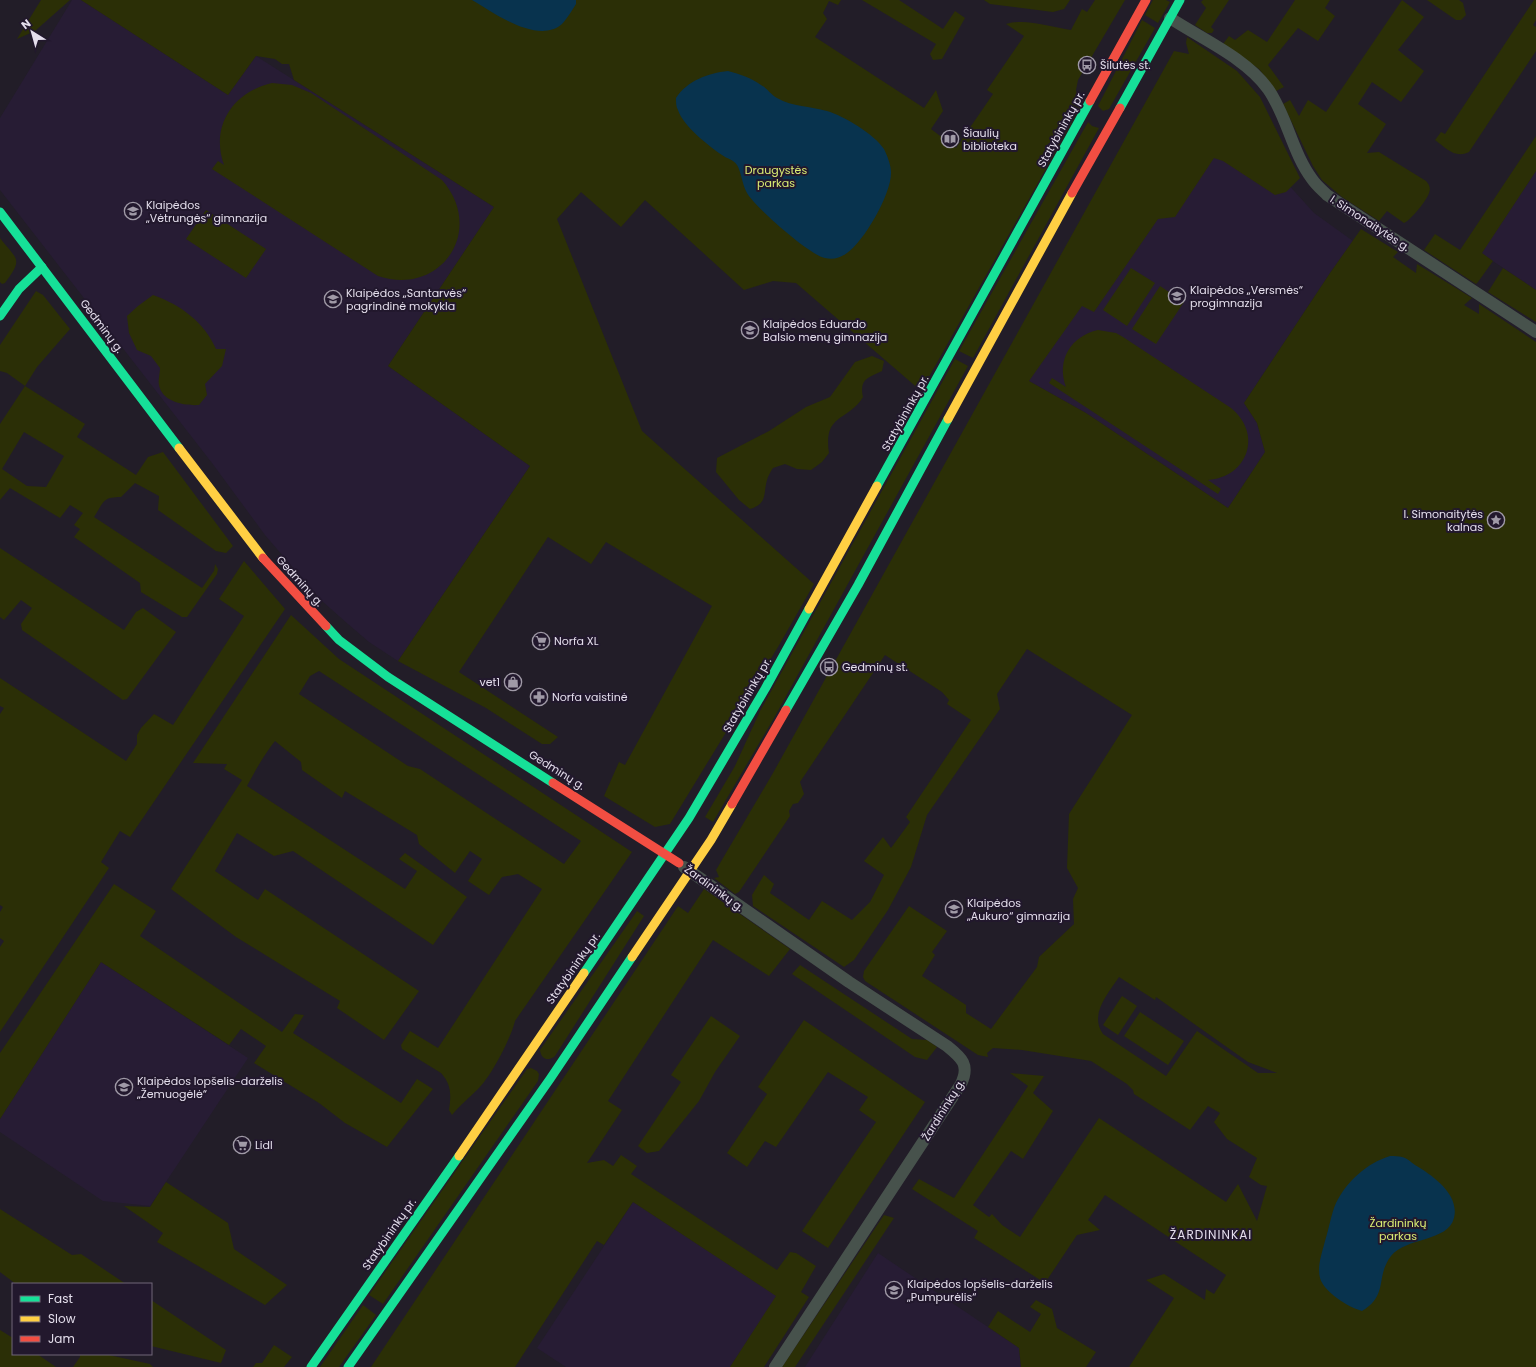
<svg xmlns="http://www.w3.org/2000/svg" width="1536" height="1367" font-family="Poppins,sans-serif">
<style>
.built{fill:#271c34}
.green{fill:#2b2f06;fill-rule:evenodd}
.water{fill:#08334e}
.lines{fill:none;stroke-linecap:round;stroke-linejoin:round}
.street{stroke:#47524c;stroke-width:12}
.fast{stroke:#16e098;stroke-width:9}
.slow{stroke:#ffcf43;stroke-width:9}
.jam{stroke:#f24e42;stroke-width:9}
.labels{text-anchor:middle;dominant-baseline:central;stroke-width:4;stroke-linejoin:round;paint-order:stroke}
.poi-label{font-size:11px;fill:#e4deec;stroke:#22182d;text-anchor:start}
.street-label{font-size:11px;fill:#e4deec;stroke:#22182d}
.park-label{font-size:11px;fill:#dbee74;stroke:#22182d}
.neighbourhood-label{font-size:12px;letter-spacing:1px;fill:#e4deec;stroke:#22182d}
</style>
<rect width="100%" height="100%" fill="#221d28"/>
<g class="built">
<path d="M 72,0 L 81,0 L 228,95 L 256,56 L 494,207 L 388,366 L 530,466 L 398,661 L 369,642 L 348,624 L 322,601 L 295,570 L 265,535 L 212,463 L 0,190 L 0,118 Z"/>
<path d="M 1174,51 L 1286,182 L 1314,213 L 1353,241 L 1330,273 L 1244,403 L 1257,423 L 1265,452 L 1228,508 L 1086,413 L 1029,381 Z"/>
<path d="M 1536,171 L 1536,290 L 1481,253 Z"/>
<path d="M 101,962 L 248,1058 L 150,1206 L 103,1201 L 0,1132 L 0,1119 Z"/>
<path d="M 633,1202 L 777,1296 L 730,1367 L 566,1367 L 537,1348 Z"/>
<path d="M 878,1253 L 1019,1348 L 1021,1367 L 805,1367 Z"/>
</g>
<g class="green">
<path d="M 41,0 L 70,0 L 35,31 L 17,39 Z"/>
<path d="M 81,0 L 841,0 L 838,5 L 829,1 L 823,13 L 827,19 L 815,37 L 924,108 L 936,90 L 943,111 L 931,129 L 956,148 L 993,94 L 987,90 L 1024,36 L 1006,24 C 1025,18 1051,27 1071,30 L 1082,9 L 1087,12 L 1095,0 L 1125,0 L 1078,80 L 1076,90 L 1080,108 L 921,391 L 796,283 L 773,281 L 744,290 L 645,200 L 621,227 L 581,192 L 557,219 L 642,431 L 814,584 L 778,647 L 670,824 L 655,827 L 604,796 L 619,762 L 625,765 L 712,606 L 606,542 L 591,564 L 548,537 L 459,672 L 558,737 L 550,744 L 542,744 L 486,708 L 398,661 L 530,466 L 388,366 L 494,207 L 294,80 L 289,64 L 282,64 L 275,59 L 256,56 L 228,95 Z"/>
<path d="M 862,0 L 899,0 L 943,29 L 955,11 L 965,18 L 942,59 L 933,60 L 930,54 L 936,44 Z"/>
<path d="M 984,0 L 1070,0 L 1064,9 L 1053,12 L 990,4 Z"/>
<path d="M 1153,0 L 1166,0 L 1170,2 L 1158,23 L 1145,15 Z"/>
<path d="M 1203,0 L 1229,0 L 1211,27 L 1214,30 L 1212,33 L 1207,33 L 1195,25 L 1206,8 L 1201,2 Z"/>
<path d="M 1295,0 L 1330,0 L 1325,8 L 1335,16 L 1318,41 L 1298,28 L 1268,65 L 1284,87 L 1276,91 L 1259,69 L 1223,44 L 1229,36 L 1235,40 L 1248,30 L 1267,42 Z"/>
<path d="M 1402,0 L 1424,17 L 1398,50 L 1424,71 L 1401,102 L 1372,82 L 1358,104 L 1386,124 L 1367,153 L 1379,152 L 1426,181 C 1429,184 1431,188 1429,193 C 1427,200 1411,220 1404,223 L 1387,211 L 1379,221 L 1342,197 L 1322,180 L 1313,166 L 1283,104 L 1290,100 L 1299,116 L 1308,100 L 1326,112 Z"/>
<path d="M 1427,0 L 1459,0 L 1463,3 L 1466,15 L 1461,20 L 1456,20 Z"/>
<path d="M 1534,0 L 1536,0 L 1536,20 L 1533,25 L 1536,27 L 1536,51 L 1469,152 C 1455,159 1446,148 1435,140 L 1441,132 L 1445,134 Z"/>
<path d="M 1142,20 L 1155,28 L 1109,109 L 1103,111 L 1098,106 Z"/>
<path d="M 1187,37 L 1237,71 L 1260,97 L 1300,178 L 1286,192 L 1275,195 L 1223,161 L 1214,158 L 1175,217 L 1158,219 L 1094,312 L 1082,306 L 1029,381 L 1086,413 L 1228,508 L 1265,452 L 1257,423 L 1244,403 L 1330,273 L 1361,229 L 1398,252 L 1393,257 L 1416,273 L 1417,264 L 1472,298 L 1464,305 L 1479,314 L 1479,304 L 1536,342 L 1536,1367 L 1129,1367 L 1174,1298 L 1146,1280 L 1164,1274 L 1205,1300 L 1206,1289 L 1214,1294 L 1226,1275 L 1105,1195 L 1088,1220 L 1100,1230 L 1077,1235 L 1045,1283 L 974,1238 L 978,1231 L 912,1189 L 919,1179 L 954,1198 L 1028,1086 L 1010,1073 L 1044,1076 L 1033,1093 L 1053,1111 L 1023,1159 L 1011,1151 L 973,1205 L 989,1217 L 992,1214 L 1002,1225 L 1020,1237 L 1099,1118 L 1226,1202 L 1238,1184 L 1257,1221 L 1267,1186 L 1261,1185 L 1249,1177 L 1257,1158 L 1227,1139 L 1214,1122 L 1220,1113 L 1208,1106 L 1190,1130 L 1134,1094 L 1133,1090 L 1127,1084 L 1091,1061 L 1022,1050 L 993,1048 L 987,1053 L 988,1057 L 978,1055 L 865,981 L 863,977 L 864,971 L 909,906 L 947,931 L 932,952 L 935,955 L 922,976 L 966,1005 L 966,1013 L 991,1029 L 1037,967 L 1039,957 L 1074,924 L 1073,899 L 1078,888 L 1067,868 L 1069,814 L 1132,715 L 1027,649 L 997,694 L 1000,709 L 927,815 L 911,867 L 888,910 L 854,960 L 844,967 L 753,906 L 752,895 L 764,875 L 774,884 L 770,893 L 809,920 L 822,901 L 852,920 L 870,902 L 884,875 L 864,861 L 883,837 L 891,848 L 910,822 L 906,817 L 971,720 L 947,704 L 949,700 L 942,692 L 885,655 L 800,782 L 804,794 L 798,803 L 793,804 L 789,811 L 790,816 L 739,892 L 735,894 L 714,878 L 719,877 L 716,870 L 773,773 L 1174,51 L 1189,54 L 1186,43 ZM 1119,977 L 1155,1000 L 1156,997 L 1248,1062 L 1277,1073 L 1258,1073 L 1197,1031 L 1166,1076 L 1103,1034 C 1089,1014 1108,994 1119,977 Z"/>
<path d="M 272,83 L 292,85 L 311,93 L 442,180 C 486,230 441,297 378,276 L 212,169 L 218,161 L 224,165 C 210,126 233,92 272,83 Z"/>
<path d="M 1088,122 L 1092,126 L 1099,128 L 973,358 L 959,351 Z"/>
<path d="M 1536,136 L 1536,171 L 1482,253 L 1493,261 L 1478,282 L 1476,284 L 1424,250 L 1435,234 L 1460,250 Z"/>
<path d="M 206,210 L 266,249 L 246,278 L 186,239 Z"/>
<path d="M 0,238 C 18,261 23,258 5,283 L 2,284 L 0,282 Z"/>
<path d="M 1131,268 L 1155,283 L 1127,326 L 1103,310 Z"/>
<path d="M 1503,268 L 1536,290 L 1536,322 L 1488,292 Z"/>
<path d="M 1160,286 L 1184,302 L 1156,344 L 1132,329 Z"/>
<path d="M 36,291 L 43,295 L 70,329 L 37,367 L 25,386 L 85,424 L 77,437 L 136,475 L 148,457 L 163,452 L 233,546 L 226,553 L 216,551 L 158,510 L 159,496 L 135,483 L 121,497 C 102,497 104,502 94,517 L 202,588 L 214,571 L 215,564 L 218,569 L 217,574 L 187,617 L 182,617 L 141,592 L 140,583 L 74,537 L 80,529 L 74,525 L 83,513 L 70,505 L 60,518 L 10,488 L 0,500 L 0,424 L 25,386 L 7,373 L 0,371 L 0,345 ZM 24,432 L 64,456 L 46,487 L 27,486 L 2,469 Z"/>
<path d="M 153,295 C 181,305 204,322 216,349 L 226,349 L 222,366 L 205,384 L 207,395 L 199,405 C 185,406 162,402 159,385 C 158,380 160,373 160,368 L 151,356 L 137,350 L 129,333 L 127,316 L 138,306 Z"/>
<path d="M 1098,330 L 1116,333 L 1123,337 L 1231,408 C 1263,434 1248,477 1208,480 L 1221,489 L 1218,494 L 1049,383 L 1052,378 L 1066,387 C 1056,360 1071,336 1098,330 Z"/>
<path d="M 872,356 L 884,361 L 882,371 C 868,378 859,379 863,397 C 848,422 823,413 829,453 L 822,462 L 811,470 L 797,469 L 785,464 L 773,468 C 771,471 768,476 767,480 C 763,494 768,503 750,509 L 739,500 L 716,472 L 717,458 L 769,431 L 806,407 L 830,397 L 855,362 Z"/>
<path d="M 955,359 L 968,366 L 774,718 L 713,822 L 705,817 L 735,766 L 760,711 Z"/>
<path d="M 0,548 L 124,630 L 136,612 L 143,608 L 176,632 L 127,699 L 123,700 L 22,630 L 21,624 L 32,608 L 21,600 L 4,620 L 0,617 Z"/>
<path d="M 244,561 L 285,609 L 130,837 L 120,831 L 101,862 L 109,868 L 0,1032 L 0,947 L 4,941 L 0,938 L 0,912 L 3,907 L 0,905 L 0,714 L 4,708 L 0,706 L 0,678 L 126,761 L 137,744 L 137,735 L 141,728 L 154,714 L 173,725 L 244,616 L 219,599 Z"/>
<path d="M 291,615 L 339,659 L 632,852 L 515,1021 C 511,1038 491,1077 478,1089 C 469,1098 460,1105 452,1115 L 449,1110 C 451,1096 452,1085 441,1073 L 402,1049 L 401,1045 L 410,1031 L 438,1048 L 542,889 L 518,874 L 502,877 L 489,895 L 468,881 L 482,859 L 470,851 L 455,873 L 419,844 L 417,835 L 345,791 L 342,798 L 302,770 L 301,762 L 275,741 C 264,755 255,771 247,786 L 405,889 L 417,871 L 399,859 L 405,853 L 467,897 L 433,945 L 293,851 L 274,856 L 237,833 L 215,871 L 258,900 L 265,889 L 419,991 L 384,1040 L 337,1008 L 340,1001 L 236,937 L 171,889 L 242,780 L 224,769 L 227,764 L 193,763 ZM 319,671 L 581,841 L 564,864 L 420,769 L 408,766 L 299,694 L 310,676 Z"/>
<path d="M 114,884 L 156,911 L 140,936 L 282,1032 L 295,1014 L 304,1015 L 293,1033 L 401,1103 L 417,1079 L 433,1089 L 387,1147 L 345,1123 L 319,1103 L 254,1063 L 266,1046 L 241,1029 L 229,1045 L 101,962 L 0,1119 L 0,1053 Z"/>
<path d="M 704,889 L 790,949 L 769,976 L 713,940 L 608,1101 L 622,1110 L 587,1163 L 604,1160 L 613,1166 L 621,1155 L 637,1166 L 631,1174 L 777,1270 L 790,1252 L 796,1253 L 816,1266 L 801,1292 L 809,1297 L 764,1367 L 730,1367 L 776,1296 L 633,1202 L 604,1245 L 597,1241 L 515,1367 L 371,1367 L 676,909 L 678,906 L 688,913 Z"/>
<path d="M 637,911 L 644,916 L 555,1056 C 548,1062 541,1059 540,1050 Z"/>
<path d="M 800,965 L 912,1039 L 927,1040 L 937,1047 L 927,1060 L 915,1057 L 792,974 Z"/>
<path d="M 1122,996 L 1137,1006 L 1118,1035 L 1103,1025 Z"/>
<path d="M 1140,1012 L 1184,1041 L 1168,1065 L 1124,1036 Z"/>
<path d="M 711,1016 L 740,1036 L 715,1072 L 699,1101 L 659,1151 L 647,1153 L 638,1146 L 681,1082 L 671,1075 Z"/>
<path d="M 804,1020 L 925,1102 L 828,1248 L 802,1231 L 876,1122 L 859,1110 L 868,1097 L 828,1072 L 776,1147 L 765,1141 L 747,1167 L 727,1153 L 767,1094 L 758,1087 Z"/>
<path d="M 531,1068 L 537,1071 L 539,1074 L 538,1081 L 383,1304 L 369,1295 L 527,1069 Z"/>
<path d="M 166,1182 L 228,1223 L 234,1249 L 287,1285 L 265,1305 L 157,1242 L 163,1233 L 124,1206 L 150,1207 Z"/>
<path d="M 0,1209 L 72,1255 L 81,1254 L 126,1284 L 16,1284 L 0,1272 Z"/>
<path d="M 884,1215 L 894,1218 L 795,1367 L 782,1367 Z"/>
<path d="M 151,1300 L 226,1350 L 221,1363 L 151,1346 Z"/>
<path d="M 1036,1300 L 1052,1309 L 1057,1328 L 1096,1352 L 1086,1367 L 1021,1367 L 1019,1348 L 988,1327 L 998,1311 L 1030,1332 L 1041,1314 L 1030,1307 Z"/>
<path d="M 363,1305 L 376,1315 L 339,1367 L 320,1367 Z"/>
<path d="M 0,1330 L 13,1338 L 13,1354 L 37,1354 L 56,1367 L 0,1367 Z"/>
<path d="M 274,1345 L 292,1357 L 284,1367 L 253,1367 L 256,1363 L 262,1363 Z"/>
<path d="M 80,1354 L 104,1354 L 150,1364 L 153,1367 L 73,1367 L 80,1357 Z"/>
</g>
<g class="water">
<path d="M 472,0 L 576,0 L 576,4 C 572,10 567,19 562,24 C 538,45 494,13 472,0 Z"/>
<path d="M 728,71 C 740,74 751,78 761,85 C 767,88 771,95 777,98 C 793,107 810,106 827,111 C 844,116 874,134 884,149 C 887,155 891,165 891,172 C 892,193 864,242 847,253 C 840,258 833,260 825,258 C 809,255 755,207 747,193 C 742,184 741,171 737,165 C 733,159 727,159 722,155 C 709,146 683,126 678,110 C 676,107 676,102 676,98 C 687,81 708,73 728,71 Z"/>
<path d="M 1390,1156 C 1394,1156 1399,1156 1402,1157 C 1407,1158 1411,1162 1415,1165 C 1432,1175 1460,1194 1454,1218 C 1448,1242 1406,1237 1391,1256 C 1375,1277 1389,1295 1362,1311 C 1348,1307 1324,1292 1320,1278 C 1317,1266 1322,1253 1325,1241 C 1329,1229 1331,1214 1336,1203 C 1347,1181 1367,1163 1390,1156 Z"/>
</g>
<g class="lines">
<g class="street">
<path d="M 1170,18 C 1202,39 1246,58 1268,89 C 1287,116 1292,152 1312,179 C 1316,185 1322,190 1327,195 L 1536,332"/>
<path d="M 684,867 L 849,982 L 947,1046 C 962,1058 970,1065 961,1084 L 775,1367"/>
</g>
<g class="fast">
<path d="M 1120,108 L 1180,0"/>
<path d="M 0,212 L 179,448"/>
<path d="M 0,316 L 19,289 L 42,267"/>
<path d="M 877,486 L 1090,101"/>
<path d="M 326,626 L 339,640 L 388,677 L 553,783"/>
<path d="M 786,710 L 858,585 L 948,419"/>
<path d="M 584,973 L 689,818 L 765,689 L 809,609"/>
<path d="M 311,1367 L 459,1156"/>
<path d="M 348,1367 L 550,1079 L 632,957"/>
</g>
<g class="slow">
<path d="M 948,419 L 1072,193"/>
<path d="M 179,448 L 263,558"/>
<path d="M 809,609 L 877,486"/>
<path d="M 632,957 L 711,840 L 732,804"/>
<path d="M 459,1156 L 584,973"/>
</g>
<g class="jam">
<path d="M 1090,101 L 1146,0"/>
<path d="M 1072,193 L 1120,108"/>
<path d="M 263,558 L 326,626"/>
<path d="M 553,783 L 679,863"/>
<path d="M 732,804 L 786,710"/>
</g>
</g>
<defs>
<symbol id="bus-ring" viewBox="-11 -11 22 22"><circle r="9.5" fill="#22182d" stroke="#a09aa7" stroke-width="1.5"/><path d="M-5-6H5V4H4V6H2V4H-2V6H-4V4H-5ZM-3.5-4V0h7V-4ZM-3.5 1.2v1.5H-2V1.2ZM2 1.2v1.5H3.5V1.2Z" fill="#a09aa7"/></symbol>
<symbol id="library-ring" viewBox="-11 -11 22 22"><circle r="9.5" fill="#22182d" stroke="#a09aa7" stroke-width="1.5"/><path d="M-6-4Q-3-5.5-.7-3.5V5Q-3 3-6 4ZM6-4Q3-5.5 .7-3.5V5Q3 3 6 4Z" fill="#a09aa7"/></symbol>
<symbol id="school-ring" viewBox="-11 -11 22 22"><circle r="9.5" fill="#22182d" stroke="#a09aa7" stroke-width="1.5"/><path d="M0-5L7-2L0 1L-7-2ZM-4 1L0 2.5L4 1V4Q0 6-4 4Z" fill="#a09aa7"/></symbol>
<symbol id="sight-ring" viewBox="-11 -11 22 22"><circle r="9.5" fill="#22182d" stroke="#a09aa7" stroke-width="1.5"/><path d="M0-6L1.8-2.2L6-1.7L2.9 1.2L3.7 5.4L0 3.3L-3.7 5.4L-2.9 1.2L-6-1.7L-1.8-2.2Z" fill="#a09aa7"/></symbol>
<symbol id="supermarket-ring" viewBox="-11 -11 22 22"><circle r="9.5" fill="#22182d" stroke="#a09aa7" stroke-width="1.5"/><path d="M-6-5.5h2.5l.6 2H6L4.5 2H-2.5L-4.4-4H-6ZM-1.5 3.2a1.3 1.3 0 1 0 .1 0ZM3 3.2a1.3 1.3 0 1 0 .1 0Z" fill="#a09aa7"/></symbol>
<symbol id="shop-ring" viewBox="-11 -11 22 22"><circle r="9.5" fill="#22182d" stroke="#a09aa7" stroke-width="1.5"/><path d="M-5-2.5h2.3a2.7 3.5 0 0 1 5.4 0H5L5.5 6h-11ZM-1.5-2.5h3a1.5 2.3 0 0 0-3 0Z" fill="#a09aa7"/></symbol>
<symbol id="pharmacy-ring" viewBox="-11 -11 22 22"><circle r="9.5" fill="#22182d" stroke="#a09aa7" stroke-width="1.5"/><path d="M-2-6h4v4h4v4h-4v4h-4v-4h-4v-4h4Z" fill="#a09aa7"/></symbol>
</defs>
<g fill-rule="evenodd">
<use href="#bus-ring" x="1077" y="55" width="20" height="20"/>
<use href="#library-ring" x="940" y="129" width="20" height="20"/>
<use href="#school-ring" x="123" y="201" width="20" height="20"/>
<use href="#school-ring" x="1167" y="286" width="20" height="20"/>
<use href="#school-ring" x="323" y="289" width="20" height="20"/>
<use href="#school-ring" x="740" y="320" width="20" height="20"/>
<use href="#sight-ring" x="1486" y="510" width="20" height="20"/>
<use href="#supermarket-ring" x="531" y="631" width="20" height="20"/>
<use href="#bus-ring" x="819" y="657" width="20" height="20"/>
<use href="#shop-ring" x="503" y="672" width="20" height="20"/>
<use href="#pharmacy-ring" x="529" y="687" width="20" height="20"/>
<use href="#school-ring" x="944" y="899" width="20" height="20"/>
<use href="#school-ring" x="114" y="1077" width="20" height="20"/>
<use href="#supermarket-ring" x="232" y="1135" width="20" height="20"/>
<use href="#school-ring" x="884" y="1280" width="20" height="20"/>
</g>
<g class="labels">
<g class="poi-label">
<text x="1100" y="65">Šilutės st.</text>
<text x="963" y="133">Šiaulių<tspan x="963" dy="13">biblioteka</tspan></text>
<text x="146" y="205">Klaipėdos<tspan x="146" dy="13">„Vėtrungės“ gimnazija</tspan></text>
<text x="1190" y="290">Klaipėdos „Versmės“<tspan x="1190" dy="13">progimnazija</tspan></text>
<text x="346" y="293">Klaipėdos „Santarvės“<tspan x="346" dy="13">pagrindinė mokykla</tspan></text>
<text x="763" y="324">Klaipėdos Eduardo<tspan x="763" dy="13">Balsio menų gimnazija</tspan></text>
<text x="1483" y="514" text-anchor="end">I. Simonaitytės<tspan x="1483" dy="13">kalnas</tspan></text>
<text x="554" y="641">Norfa XL</text>
<text x="842" y="667">Gedminų st.</text>
<text x="500" y="682" text-anchor="end">vet1</text>
<text x="552" y="697">Norfa vaistinė</text>
<text x="967" y="903">Klaipėdos<tspan x="967" dy="13">„Aukuro“ gimnazija</tspan></text>
<text x="137" y="1081">Klaipėdos lopšelis-darželis<tspan x="137" dy="13">„Žemuogėlė“</tspan></text>
<text x="255" y="1145">Lidl</text>
<text x="907" y="1284">Klaipėdos lopšelis-darželis<tspan x="907" dy="13">„Pumpurėlis“</tspan></text>
</g>
<g class="street-label">
<text transform="translate(1061 129) rotate(-61)">Statybininkų pr.</text>
<text transform="translate(1370 223) rotate(33)">I. Simonaitytės g.</text>
<text transform="translate(102 326) rotate(53)">Gedminų g.</text>
<text transform="translate(905 413) rotate(-61)">Statybininkų pr.</text>
<text transform="translate(300 581) rotate(48)">Gedminų g.</text>
<text transform="translate(747 695) rotate(-60)">Statybininkų pr.</text>
<text transform="translate(557 770) rotate(32)">Gedminų g.</text>
<text transform="translate(714 888) rotate(36)">Žardininkų g.</text>
<text transform="translate(573 968) rotate(-55)">Statybininkų pr.</text>
<text transform="translate(943 1110) rotate(-58)">Žardininkų g.</text>
<text transform="translate(389 1234) rotate(-55)">Statybininkų pr.</text>
</g>
<g class="park-label">
<text x="776" y="170">Draugystės<tspan x="776" dy="13">parkas</tspan></text>
<text x="1398" y="1223">Žardininkų<tspan x="1398" dy="13">parkas</tspan></text>
</g>
<g class="neighbourhood-label">
<text x="1211" y="1234">ŽARDININKAI</text>
</g>
</g>
<rect x="12" y="1283" width="140" height="72" fill="#22182d" stroke="#706779"/>
<rect x="20" y="1296" width="20" height="6" fill="#16e098" stroke="#706779"/>
<text x="48" y="1303" font-size="12" fill="#e4deec">Fast</text>
<rect x="20" y="1316" width="20" height="6" fill="#ffcf43" stroke="#706779"/>
<text x="48" y="1323" font-size="12" fill="#e4deec">Slow</text>
<rect x="20" y="1336" width="20" height="6" fill="#f24e42" stroke="#706779"/>
<text x="48" y="1343" font-size="12" fill="#e4deec">Jam</text>
<g transform="translate(32 32) rotate(323)" stroke="#22182d" stroke-width="3" paint-order="stroke">
<path d="M0-3L7 15L0 10L-7 15Z" fill="#e4deec"/>
<text y="-6" font-size="11" font-weight="bold" text-anchor="middle" fill="#e4deec">N</text>
</g>
</svg>
